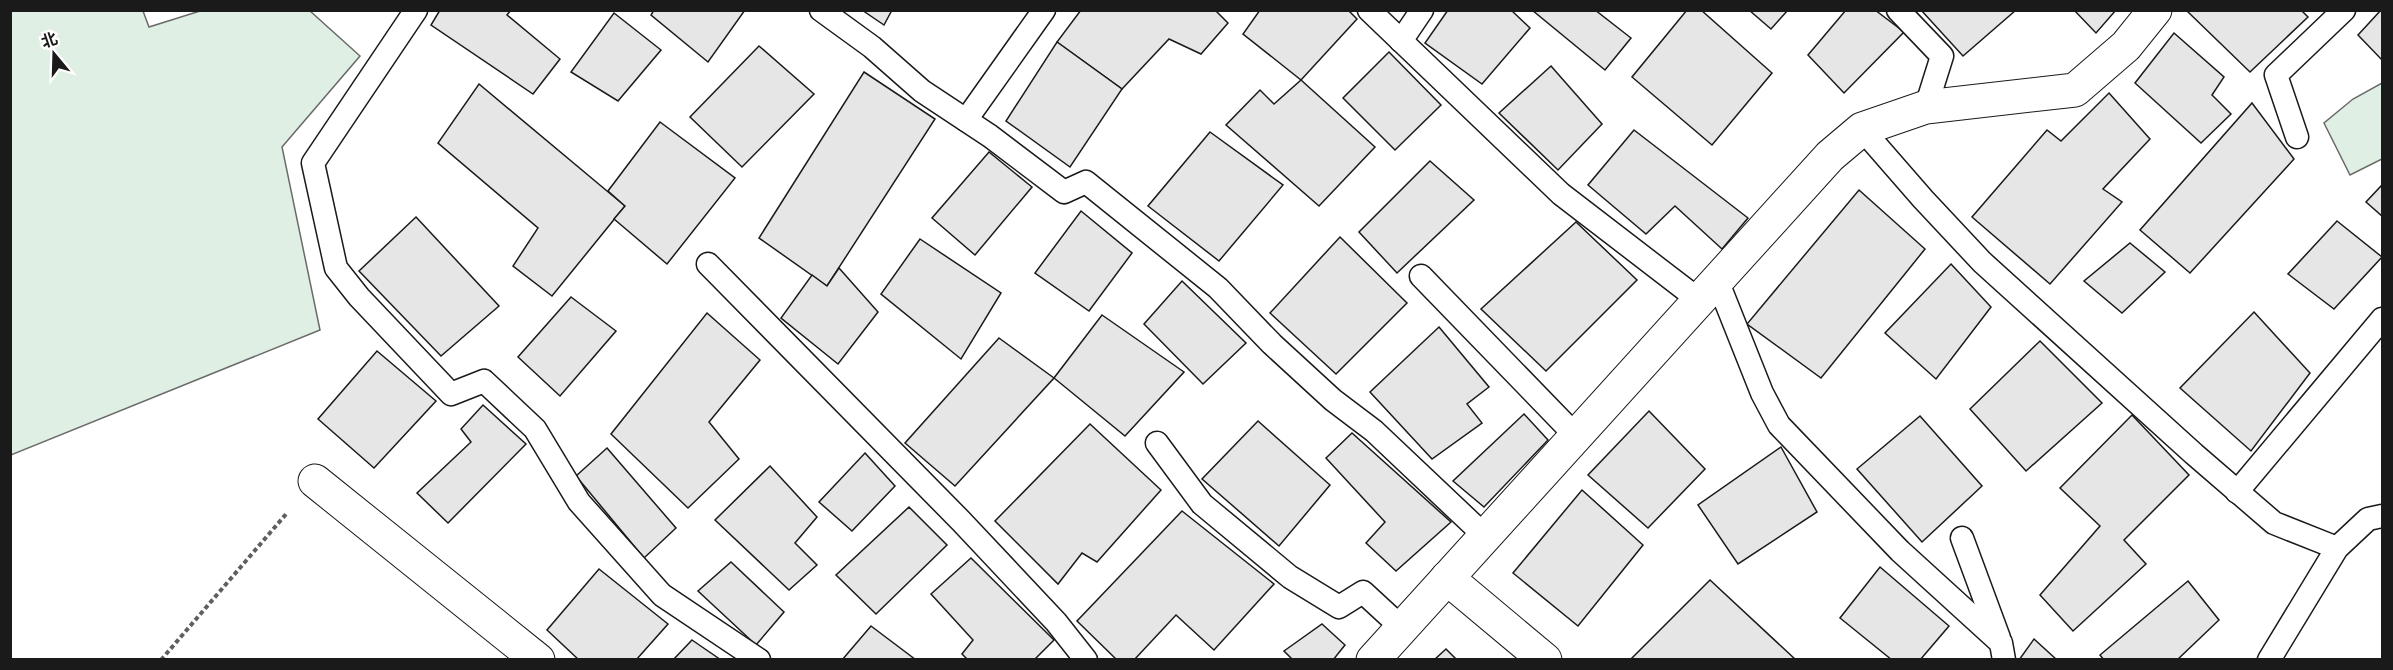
<svg xmlns="http://www.w3.org/2000/svg" width="2393" height="670" font-family="Helvetica,'Noto Sans SC',sans-serif">
<style>
.green{fill:#e0efe3;stroke:#6a6a6a;stroke-width:1.5}
.building{fill:#e6e6e6;stroke:#1a1a1a;stroke-width:1.5}
.lines{fill:none;stroke-linecap:round;stroke-linejoin:round}
.lane-casing{stroke:#1a1a1a;stroke-width:25}
.street-casing{stroke:#1a1a1a;stroke-width:35}
.path{stroke:#5f5f5f;stroke-width:4;stroke-dasharray:4.5 3;stroke-linecap:butt}
.lane{stroke:#fff;stroke-width:22}
.street{stroke:#fff;stroke-width:33}
</style>
<rect width="100%" height="100%" fill="#fff"/>
<g class="green">
<path d="M 11,10 L 143,11 L 149,27 L 200,11 L 310,11 L 360,56 L 282,147 L 320,330 L 11,455 Z"/>
<path d="M 2382,83 L 2382,159 L 2350,175 L 2324,123 L 2353,99 Z"/>
</g>
<g class="building">
<path d="M 440,10 L 511,10 L 507,15 L 560,59 L 533,94 L 431,25 Z"/>
<path d="M 654,10 L 745,10 L 708,62 L 651,15 Z"/>
<path d="M 862,10 L 892,10 L 884,25 Z"/>
<path d="M 1081,10 L 1215,10 L 1228,23 L 1201,54 L 1169,39 L 1122,89 L 1057,42 Z"/>
<path d="M 1260,10 L 1348,10 L 1357,19 L 1301,80 L 1243,34 Z"/>
<path d="M 1448,10 L 1511,10 L 1530,28 L 1482,84 L 1425,43 Z"/>
<path d="M 1532,10 L 1595,10 L 1631,38 L 1605,70 Z"/>
<path d="M 1687,10 L 1701,10 L 1772,73 L 1712,145 L 1632,77 Z"/>
<path d="M 1749,10 L 1788,10 L 1771,29 Z"/>
<path d="M 1846,10 L 1875,10 L 1904,32 L 1844,93 L 1808,55 Z"/>
<path d="M 1921,10 L 2016,10 L 1963,56 Z"/>
<path d="M 2074,10 L 2116,10 L 2096,33 Z"/>
<path d="M 2301,10 L 2308,17 L 2250,72 L 2187,11 Z"/>
<path d="M 2381,10 L 2382,10 L 2382,60 L 2358,35 Z"/>
<path d="M 614,13 L 661,50 L 618,101 L 571,72 Z"/>
<path d="M 2174,33 L 2224,77 L 2212,95 L 2231,114 L 2201,143 L 2135,83 Z"/>
<path d="M 1057,42 L 1122,89 L 1070,167 L 1006,121 Z"/>
<path d="M 759,46 L 814,94 L 742,167 L 690,117 Z"/>
<path d="M 1389,52 L 1441,105 L 1395,150 L 1343,98 Z"/>
<path d="M 1551,66 L 1602,124 L 1558,170 L 1499,113 Z"/>
<path d="M 864,72 L 935,119 L 827,286 L 759,238 Z"/>
<path d="M 1301,80 L 1375,147 L 1319,206 L 1226,125 L 1260,90 L 1274,104 Z"/>
<path d="M 479,84 L 625,206 L 552,296 L 513,266 L 538,228 L 438,143 Z"/>
<path d="M 2109,93 L 2150,139 L 2103,189 L 2122,202 L 2050,284 L 1972,217 L 2047,130 L 2061,141 Z"/>
<path d="M 2252,103 L 2294,159 L 2190,273 L 2140,230 Z"/>
<path d="M 660,122 L 735,178 L 667,264 L 614,219 L 625,206 L 608,191 Z"/>
<path d="M 1634,130 L 1748,218 L 1722,249 L 1675,206 L 1646,234 L 1588,185 Z"/>
<path d="M 1210,132 L 1283,185 L 1219,261 L 1148,206 Z"/>
<path d="M 989,152 L 1032,187 L 975,255 L 932,218 Z"/>
<path d="M 1430,161 L 1474,200 L 1397,273 L 1359,232 Z"/>
<path d="M 2382,185 L 2382,216 L 2366,202 Z"/>
<path d="M 1859,190 L 1925,249 L 1821,378 L 1747,324 Z"/>
<path d="M 1081,211 L 1132,253 L 1089,311 L 1035,273 Z"/>
<path d="M 416,217 L 499,306 L 441,356 L 359,271 Z"/>
<path d="M 2337,221 L 2382,257 L 2334,309 L 2288,274 Z"/>
<path d="M 1576,222 L 1637,280 L 1546,371 L 1481,309 Z"/>
<path d="M 1340,237 L 1407,303 L 1336,374 L 1270,313 Z"/>
<path d="M 920,239 L 1001,293 L 961,359 L 881,294 Z"/>
<path d="M 2130,243 L 2165,272 L 2122,313 L 2084,281 Z"/>
<path d="M 1951,264 L 1991,307 L 1936,379 L 1885,333 Z"/>
<path d="M 839,268 L 878,312 L 838,364 L 781,318 L 812,275 L 827,286 Z"/>
<path d="M 1182,281 L 1246,343 L 1203,384 L 1144,324 Z"/>
<path d="M 571,297 L 616,331 L 560,396 L 518,357 Z"/>
<path d="M 2254,312 L 2310,373 L 2251,451 L 2180,388 Z"/>
<path d="M 707,313 L 760,360 L 709,422 L 739,459 L 688,508 L 611,434 Z"/>
<path d="M 1102,315 L 1184,372 L 1125,436 L 1054,378 Z"/>
<path d="M 1439,327 L 1489,387 L 1467,404 L 1482,423 L 1432,459 L 1370,392 Z"/>
<path d="M 999,338 L 1054,378 L 955,486 L 905,443 Z"/>
<path d="M 2040,341 L 2102,403 L 2026,471 L 1970,409 Z"/>
<path d="M 377,351 L 436,401 L 374,468 L 318,419 Z"/>
<path d="M 483,405 L 526,444 L 448,523 L 417,493 L 471,442 L 461,429 Z"/>
<path d="M 1649,411 L 1705,469 L 1648,528 L 1588,475 Z"/>
<path d="M 1524,414 L 1548,440 L 1484,507 L 1453,481 Z"/>
<path d="M 2132,415 L 2189,475 L 2124,540 L 2146,564 L 2073,631 L 2040,595 L 2100,526 L 2060,488 Z"/>
<path d="M 1920,416 L 1982,486 L 1922,542 L 1857,469 Z"/>
<path d="M 1258,421 L 1330,485 L 1279,546 L 1202,479 Z"/>
<path d="M 1090,424 L 1161,490 L 1097,562 L 1082,553 L 1058,584 L 995,521 Z"/>
<path d="M 1352,433 L 1451,522 L 1396,571 L 1366,543 L 1385,522 L 1326,458 Z"/>
<path d="M 1781,447 L 1817,512 L 1738,564 L 1698,505 Z"/>
<path d="M 607,448 L 676,528 L 644,558 L 576,476 Z"/>
<path d="M 865,453 L 895,486 L 852,531 L 819,502 Z"/>
<path d="M 770,466 L 817,517 L 795,543 L 817,565 L 789,590 L 715,520 Z"/>
<path d="M 1582,490 L 1643,545 L 1578,626 L 1513,573 Z"/>
<path d="M 909,507 L 947,545 L 876,614 L 836,575 Z"/>
<path d="M 1182,511 L 1274,584 L 1214,650 L 1176,615 L 1134,660 L 1117,660 L 1077,621 Z"/>
<path d="M 971,558 L 1054,640 L 1034,660 L 968,660 L 962,654 L 973,640 L 931,594 Z"/>
<path d="M 731,562 L 784,612 L 756,645 L 698,591 Z"/>
<path d="M 1880,567 L 1949,626 L 1920,660 L 1892,660 L 1840,618 Z"/>
<path d="M 599,569 L 668,624 L 636,660 L 579,660 L 547,630 Z"/>
<path d="M 1710,580 L 1796,660 L 1630,660 Z"/>
<path d="M 2188,581 L 2219,620 L 2177,660 L 2104,660 L 2100,655 Z"/>
<path d="M 1322,624 L 1345,645 L 1333,660 L 1293,660 L 1284,651 Z"/>
<path d="M 871,626 L 916,660 L 842,660 Z"/>
<path d="M 2034,639 L 2057,660 L 2019,660 Z"/>
<path d="M 692,640 L 721,660 L 673,660 Z"/>
<path d="M 1446,649 L 1457,660 L 1434,660 Z"/>
</g>
<g class="lines">
<defs>
<g id="lane">
<path d="M 416,10 L 313,163 L 336,268 L 359,297 L 451,394 L 484,381 L 535,429 L 579,502 L 662,595 L 759,660"/>
<path d="M 821,10 L 872,47 L 922,91 L 990,136 L 1064,192 L 1086,182 L 1218,288 L 1272,344 L 1333,400 L 1374,431 L 1485,536"/>
<path d="M 1369,10 L 1561,194 L 1699,300"/>
<path d="M 1898,10 L 1942,56 L 1926,107"/>
<path d="M 1401,41 L 1422,10"/>
<path d="M 966,120 L 1044,10"/>
<path d="M 1862,129 L 1923,199 L 1982,262 L 2194,454 L 2274,523 L 2337,548"/>
<path d="M 2297,137 L 2276,75 L 2344,10"/>
<path d="M 708,264 L 961,521 L 1056,622 L 1086,660"/>
<path d="M 1421,276 L 1576,436"/>
<path d="M 1717,280 L 1762,393 L 1779,425 L 1900,551 L 2001,643 L 2004,660"/>
<path d="M 1157,443 L 1202,504 L 1290,577 L 1339,607 L 1363,592 L 1402,628"/>
<path d="M 2237,492 L 2382,319"/>
<path d="M 1962,538 L 1999,638"/>
<path d="M 2269,660 L 2337,548 L 2368,519 L 2382,516"/>
</g>
<g id="street">
<path d="M 315,481 L 538,660"/>
<path d="M 1447,578 L 1545,660"/>
<path d="M 1373,660 L 1830,156 L 1862,129 L 1926,107 L 2075,90 L 2126,46 L 2155,10"/>
</g>
</defs>
<use href="#lane" class="lane-casing"/>
<use href="#street" class="street-casing"/>
<path class="path" d="M 161,660 L 287,513"/>
<use href="#lane" class="lane"/>
<use href="#street" class="street"/>
</g>
<rect width="2393" height="670" fill="none" stroke="#1a1a1a" stroke-width="24"/>
<g transform="translate(54 54) rotate(341)" stroke="#ffffff" stroke-width="4.5" paint-order="stroke">
<path d="M0-4.5L10 22L0 15L-10 22Z" fill="#1a1a1a"/>
<text y="-9" font-size="16" font-weight="bold" text-anchor="middle" fill="#1a1a1a">北</text>
</g>
</svg>
